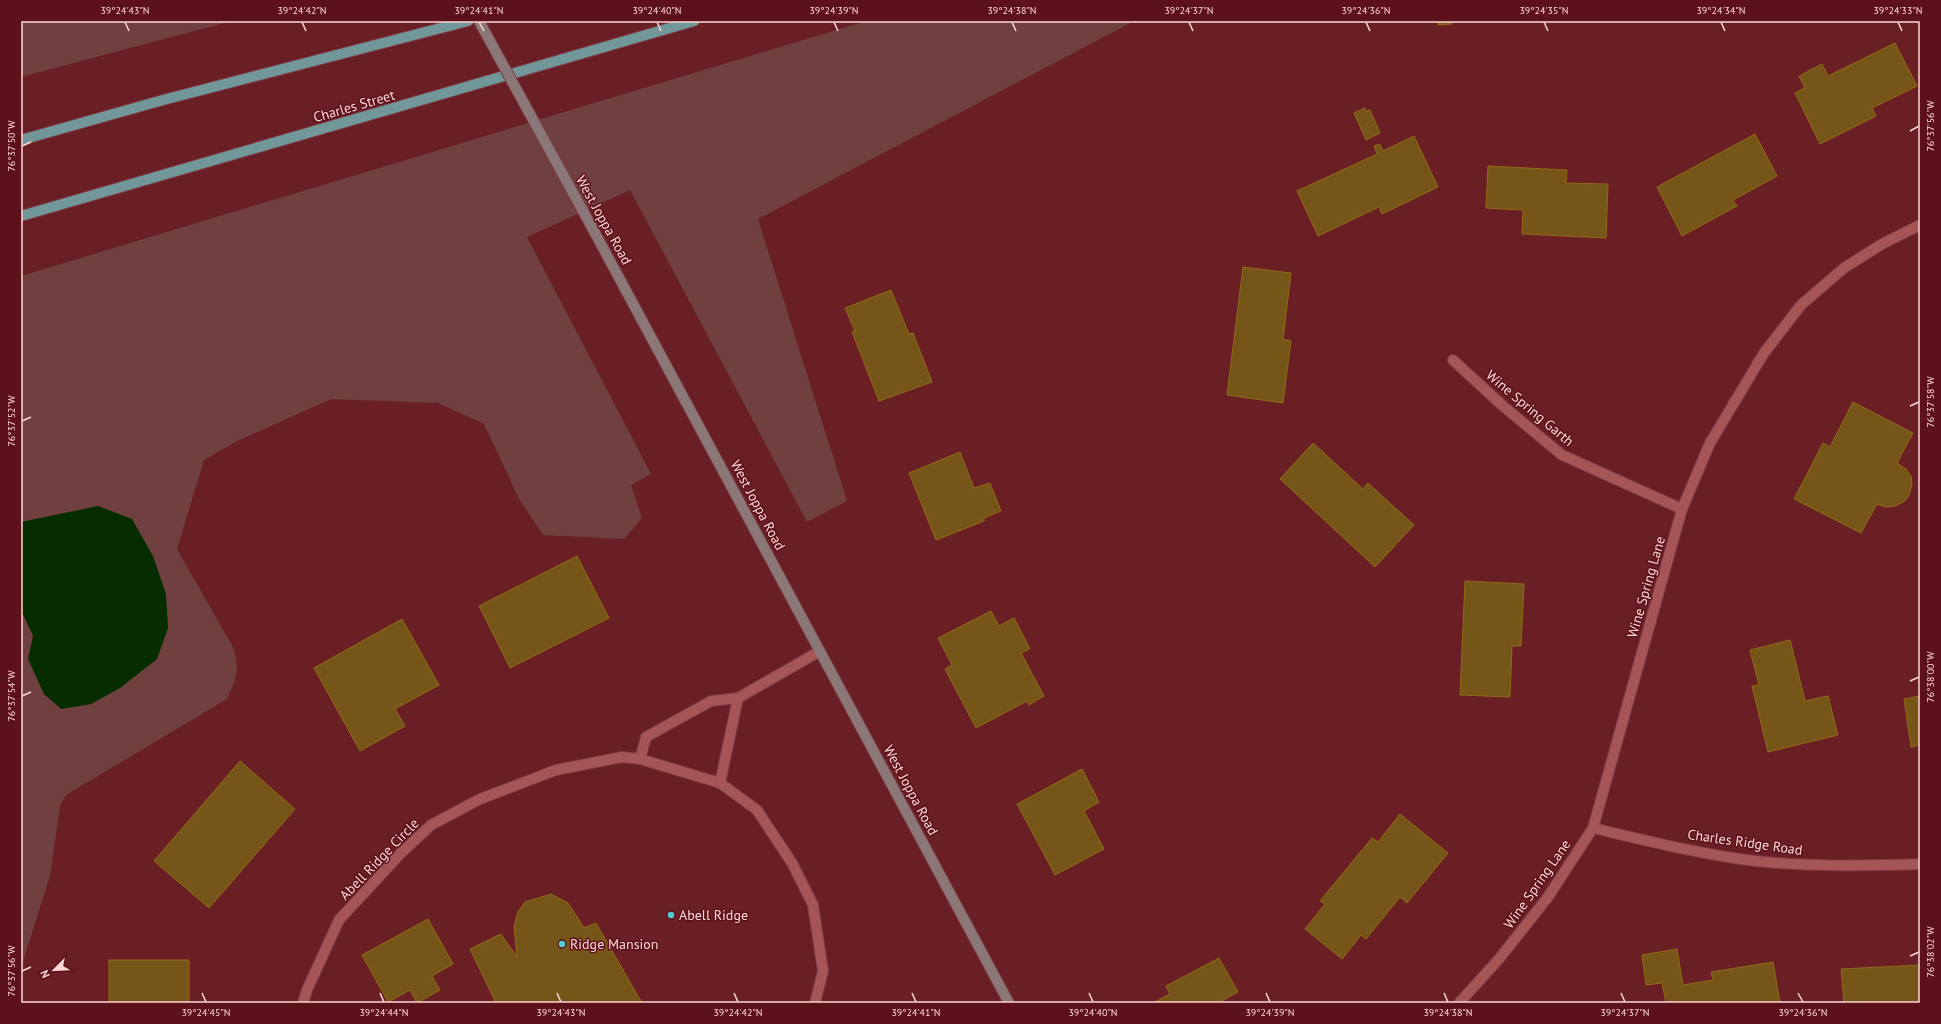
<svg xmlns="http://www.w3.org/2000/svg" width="1941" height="1024" font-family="'PT Sans',sans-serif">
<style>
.green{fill:#704040}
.water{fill:#062d00}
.building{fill:#765618;stroke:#936a18}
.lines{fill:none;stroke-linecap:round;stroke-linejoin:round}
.street-casing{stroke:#7c3c45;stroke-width:12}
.secondary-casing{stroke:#7c3c45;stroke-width:12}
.primary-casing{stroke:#7c3c45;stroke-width:12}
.street{stroke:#a55556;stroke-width:10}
.secondary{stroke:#8b7678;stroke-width:10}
.primary{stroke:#71979a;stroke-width:10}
.secondary-bridge-casing{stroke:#7c3c45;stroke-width:12;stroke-linecap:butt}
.secondary-bridge{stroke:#8b7678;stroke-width:10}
.ticks{fill:none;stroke:#fed8d7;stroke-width:1.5}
.poi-dot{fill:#51ccd2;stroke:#5d121b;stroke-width:1.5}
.labels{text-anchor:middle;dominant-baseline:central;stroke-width:3;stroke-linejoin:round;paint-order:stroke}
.street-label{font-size:14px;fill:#fed8d7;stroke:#5d121b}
.poi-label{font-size:14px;fill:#fed8d7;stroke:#5d121b;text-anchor:start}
.neatline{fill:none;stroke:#fed8d7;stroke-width:1.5}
.ticks-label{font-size:10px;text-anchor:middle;fill:#fed8d7}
</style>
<rect width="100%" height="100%" fill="#691f24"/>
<g class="green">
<path d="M 21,21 L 232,21 L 21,77 Z"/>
<path d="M 866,21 L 1134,21 L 758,219 L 847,501 L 807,522 L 630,190 L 527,237 L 651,474 L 631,485 L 642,518 L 624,539 L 543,535 L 519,499 L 484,424 L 438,403 L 331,399 L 237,441 L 204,460 L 177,549 L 233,647 C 240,671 237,677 227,699 L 66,795 L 60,806 L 50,876 L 24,958 L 21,986 L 21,276 Z"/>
</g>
<path class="water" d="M 98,506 L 132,519 L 153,556 L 166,594 L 168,628 L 157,659 L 120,688 L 91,704 L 61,709 L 44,694 L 28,659 L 33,636 L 21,610 L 21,522 Z"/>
<g class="building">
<path d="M 1438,21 L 1452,21 L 1452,24 L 1438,25 Z"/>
<path d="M 1895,43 L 1917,86 L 1872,108 L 1876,116 L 1820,144 L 1795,93 L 1805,88 L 1799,76 L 1822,64 L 1828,76 Z"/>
<path d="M 1365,108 L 1366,111 L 1370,110 L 1380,133 L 1366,140 L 1354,113 Z"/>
<path d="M 1755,134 L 1777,176 L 1733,200 L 1737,206 L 1682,236 L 1657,187 Z"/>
<path d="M 1414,136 L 1438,187 L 1382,214 L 1379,207 L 1318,236 L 1297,191 L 1377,154 L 1374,146 L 1380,144 L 1383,151 Z"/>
<path d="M 1488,166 L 1567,170 L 1566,183 L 1608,184 L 1606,238 L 1522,234 L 1523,210 L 1486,208 Z"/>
<path d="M 1243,267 L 1291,273 L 1283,339 L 1291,341 L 1283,403 L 1227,395 Z"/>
<path d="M 891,290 L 909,334 L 913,333 L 932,382 L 879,401 L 852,332 L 855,331 L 845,308 Z"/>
<path d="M 1853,402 L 1913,433 L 1897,463 L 1906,469 L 1911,476 L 1912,484 L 1909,495 L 1905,501 L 1895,506 L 1885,507 L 1877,504 L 1861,533 L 1794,499 L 1823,443 L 1830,447 Z"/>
<path d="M 1313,443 L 1363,489 L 1368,483 L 1414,525 L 1375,567 L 1280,479 Z"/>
<path d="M 960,452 L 974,488 L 990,483 L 1001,511 L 984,518 L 984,521 L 936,540 L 909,473 Z"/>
<path d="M 577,556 L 609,618 L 510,668 L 479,606 Z"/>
<path d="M 1465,581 L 1524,584 L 1521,646 L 1512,646 L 1510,697 L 1460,695 Z"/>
<path d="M 991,611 L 999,626 L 1014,618 L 1030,649 L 1021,653 L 1044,696 L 1029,705 L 1027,701 L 976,728 L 945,669 L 952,665 L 938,638 Z"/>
<path d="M 402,619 L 439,685 L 395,709 L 405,726 L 360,751 L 314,668 Z"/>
<path d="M 1790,640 L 1805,701 L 1828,696 L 1838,735 L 1768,752 L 1752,686 L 1759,685 L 1750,650 Z"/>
<path d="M 1920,696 L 1920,745 L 1911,747 L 1904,699 Z"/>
<path d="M 240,761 L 295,809 L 209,908 L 154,861 Z"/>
<path d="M 1082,769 L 1099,802 L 1084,811 L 1104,849 L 1055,875 L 1017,804 Z"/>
<path d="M 1400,814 L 1448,853 L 1407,903 L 1400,897 L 1366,939 L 1361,935 L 1342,959 L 1305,929 L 1325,904 L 1320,901 L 1372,838 L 1378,842 Z"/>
<path d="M 551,894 L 568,903 L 584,928 L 596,923 L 642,1003 L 496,1003 L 470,949 L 501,934 L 517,957 L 514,926 L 518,912 L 525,902 Z"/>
<path d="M 428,919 L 453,964 L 432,976 L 440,990 L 417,1003 L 410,990 L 388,1002 L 362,955 Z"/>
<path d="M 1677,949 L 1683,985 L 1713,980 L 1711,972 L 1773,962 L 1780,1003 L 1666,1003 L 1662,983 L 1646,985 L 1642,955 Z"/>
<path d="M 1219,958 L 1238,992 L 1218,1003 L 1153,1003 L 1170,994 L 1166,986 Z"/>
<rect x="109" y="960" width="80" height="43"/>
<path d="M 1920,965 L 1920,1003 L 1844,1003 L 1841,969 Z"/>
</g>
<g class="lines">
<defs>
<g id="street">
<path d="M 1453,360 L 1503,406 L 1562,455 L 1682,509"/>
<path d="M 640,759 L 646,737 L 711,701 L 738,698 L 820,651"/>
<path d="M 720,783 L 738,698"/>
<path d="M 1593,828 C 1644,840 1695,853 1747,860 C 1805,867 1862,866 1920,864"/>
<path d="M 303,1003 L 307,990 L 339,920 L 401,853 L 431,825 L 480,799 L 556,770 L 622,757 L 640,759 L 720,783 L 757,810 L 792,863 L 813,905 L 823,971 L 815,1003"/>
<path d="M 1459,1003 L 1499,959 L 1548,897 L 1593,828 L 1682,509 L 1710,443 L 1764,353 L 1801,305 L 1844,268 L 1882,244 L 1920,225"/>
</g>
<path id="secondary" d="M 595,233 L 1009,1003"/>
<g id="primary">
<path d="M 21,140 L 163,100 L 468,21"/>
<path d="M 21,216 L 694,21"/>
</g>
</defs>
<use href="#street" class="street-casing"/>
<use href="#secondary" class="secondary-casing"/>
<use href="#primary" class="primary-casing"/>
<use href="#street" class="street"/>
<use href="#secondary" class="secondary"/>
<use href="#primary" class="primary"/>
<defs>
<path id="secondary-bridge" d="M 479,21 L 595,233"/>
</defs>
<use href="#secondary-bridge" class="secondary-bridge-casing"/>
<use href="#secondary-bridge" class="secondary-bridge"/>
</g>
<path class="ticks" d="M 125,22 L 129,31M 302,22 L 306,31M 479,22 L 484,31M 657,22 L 661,31M 834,22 L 838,31M 1012,22 L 1016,31M 1189,22 L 1193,31M 1366,22 L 1370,31M 1544,22 L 1548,31M 1721,22 L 1725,31M 1898,22 L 1902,31M 1910,131 L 1919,126M 22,146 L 31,142M 1910,406 L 1919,402M 22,421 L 31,417M 1910,681 L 1919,677M 22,696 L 31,692M 1910,956 L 1919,952M 22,971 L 31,967M 202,993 L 206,1002M 380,993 L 384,1002M 557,993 L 561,1002M 734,993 L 738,1002M 912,993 L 916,1002M 1089,993 L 1093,1002M 1266,993 L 1270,1002M 1444,993 L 1448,1002M 1621,993 L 1625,1002M 1798,993 L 1803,1002"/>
<g class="poi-dot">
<circle cx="671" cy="915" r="4"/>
<circle cx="562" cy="944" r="4"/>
</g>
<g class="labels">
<g class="street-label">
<text transform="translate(354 106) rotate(-16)">Charles Street</text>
<text transform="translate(604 220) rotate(61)">West Joppa Road</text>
<text transform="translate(1530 408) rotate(40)">Wine Spring Garth</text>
<text transform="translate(758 505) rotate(62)">West Joppa Road</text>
<text transform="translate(1646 587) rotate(-74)">Wine Spring Lane</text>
<text transform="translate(911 790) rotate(62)">West Joppa Road</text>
<text transform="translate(1745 842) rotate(8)">Charles Ridge Road</text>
<text transform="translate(379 859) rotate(-46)">Abell Ridge Circle</text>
<text transform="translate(1537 884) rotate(-55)">Wine Spring Lane</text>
</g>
<g class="poi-label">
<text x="679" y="915">Abell Ridge</text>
<text x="570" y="944">Ridge Mansion</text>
</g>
</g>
<rect width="1941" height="1024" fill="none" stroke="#5d121b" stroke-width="44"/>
<g transform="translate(54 970) rotate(246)" stroke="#5d121b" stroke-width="3" paint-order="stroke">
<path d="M0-3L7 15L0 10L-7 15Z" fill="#fed8d7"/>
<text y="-6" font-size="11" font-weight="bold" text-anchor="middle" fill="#fed8d7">N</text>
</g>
<rect x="22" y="22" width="1897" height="980" class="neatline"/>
<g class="ticks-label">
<text x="125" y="14">39°24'43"N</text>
<text x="302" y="14">39°24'42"N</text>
<text x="479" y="14">39°24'41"N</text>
<text x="657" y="14">39°24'40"N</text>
<text x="834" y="14">39°24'39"N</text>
<text x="1012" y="14">39°24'38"N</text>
<text x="1189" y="14">39°24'37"N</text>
<text x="1366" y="14">39°24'36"N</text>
<text x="1544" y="14">39°24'35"N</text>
<text x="1721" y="14">39°24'34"N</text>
<text x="1898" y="14">39°24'33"N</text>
<text transform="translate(1930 126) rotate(-90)" y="4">76°37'56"W</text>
<text transform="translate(11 146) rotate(-90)" y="4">76°37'50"W</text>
<text transform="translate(1930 402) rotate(-90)" y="4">76°37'58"W</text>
<text transform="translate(11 421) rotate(-90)" y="4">76°37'52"W</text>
<text transform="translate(1930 677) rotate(-90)" y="4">76°38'00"W</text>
<text transform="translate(11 696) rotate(-90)" y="4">76°37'54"W</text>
<text transform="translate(1930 952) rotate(-90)" y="4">76°38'02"W</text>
<text transform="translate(11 971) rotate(-90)" y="4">76°37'56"W</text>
<text x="206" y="1016">39°24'45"N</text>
<text x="384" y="1016">39°24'44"N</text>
<text x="561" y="1016">39°24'43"N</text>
<text x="738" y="1016">39°24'42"N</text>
<text x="916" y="1016">39°24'41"N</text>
<text x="1093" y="1016">39°24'40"N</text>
<text x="1270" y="1016">39°24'39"N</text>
<text x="1448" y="1016">39°24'38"N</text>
<text x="1625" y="1016">39°24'37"N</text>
<text x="1803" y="1016">39°24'36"N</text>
</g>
</svg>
